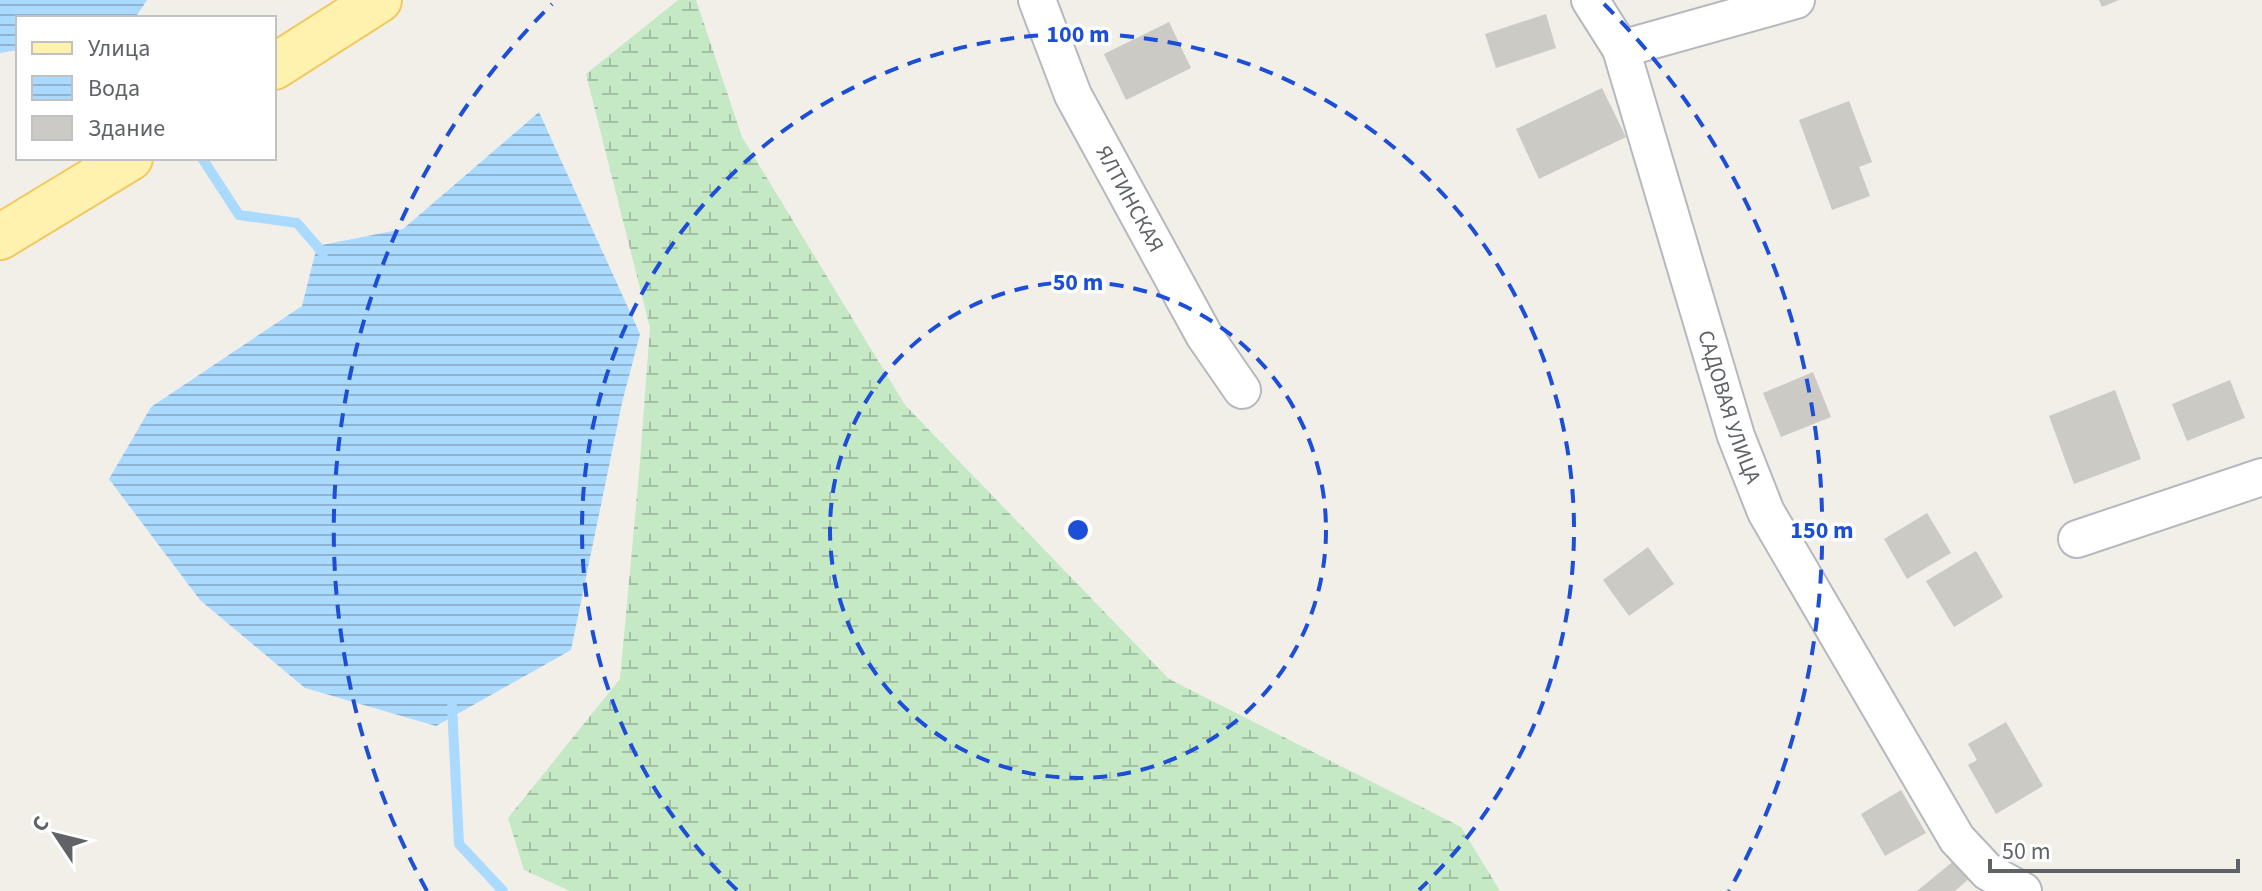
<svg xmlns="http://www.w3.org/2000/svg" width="2262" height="891" font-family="'Source Sans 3',sans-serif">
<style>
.wetland{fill:url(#wetland-marsh)}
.water{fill:url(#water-rules)}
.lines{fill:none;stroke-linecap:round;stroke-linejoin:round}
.stream{stroke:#aadaff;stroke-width:10}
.building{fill:#cccac5}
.street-casing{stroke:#b5b8bc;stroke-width:40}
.primary-casing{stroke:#f2c960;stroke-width:48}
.street{stroke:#fff;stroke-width:36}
.primary{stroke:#fff2af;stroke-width:44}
.ring{fill:none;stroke:#1d4ed8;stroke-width:4;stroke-dasharray:14 10}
.labels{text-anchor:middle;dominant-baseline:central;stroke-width:7;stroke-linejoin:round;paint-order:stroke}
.street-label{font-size:22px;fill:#5f6368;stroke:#fff}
.centre{fill:#1d4ed8;stroke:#fff;stroke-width:4}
.ring-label{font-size:24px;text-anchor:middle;font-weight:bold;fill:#1d4ed8;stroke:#fff;stroke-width:7;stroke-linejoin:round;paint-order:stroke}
</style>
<defs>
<pattern id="wetland-marsh" width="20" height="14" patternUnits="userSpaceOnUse" patternTransform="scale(2)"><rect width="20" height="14" fill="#c5e8c5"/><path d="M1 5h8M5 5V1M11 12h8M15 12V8" fill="none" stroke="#a3c0a4"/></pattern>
<pattern id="water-rules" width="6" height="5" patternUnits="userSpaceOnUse" patternTransform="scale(2)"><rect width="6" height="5" fill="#aadaff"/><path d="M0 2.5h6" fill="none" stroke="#8eb4d2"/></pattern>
</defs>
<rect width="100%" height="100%" fill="#f1efe8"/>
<path class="wetland" d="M 678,0 L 696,0 L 742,137 L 905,405 L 1169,679 L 1461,827 L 1500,891 L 570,891 L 524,870 L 508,818 L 620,679 L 639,474 L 650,328 L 586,74 Z"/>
<g class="water">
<path d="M 0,0 L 147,0 L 135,18 L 18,18 L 18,50 L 0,53 Z"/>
<path d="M 539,112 L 640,334 L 622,403 L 571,650 L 436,726 L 305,688 L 200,600 L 109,479 L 151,407 L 302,306 L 317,246 L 403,229 Z"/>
</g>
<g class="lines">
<g class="stream">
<path d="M 202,158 L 239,215 L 297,223 L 323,253"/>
<path d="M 452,706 L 459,844 L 503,891"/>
</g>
</g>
<g class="building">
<path d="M 2099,0 L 2119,0 L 2102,7 Z"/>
<path d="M 1546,14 L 1556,48 L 1496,68 L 1485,34 Z"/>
<path d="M 1169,22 L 1191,68 L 1126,100 L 1104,54 Z"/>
<path d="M 1602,88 L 1626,137 L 1539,179 L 1516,129 Z"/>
<path d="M 1849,101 L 1872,162 L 1859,167 L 1870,196 L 1832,210 L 1799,120 Z"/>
<path d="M 1813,372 L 1831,417 L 1781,437 L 1763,393 Z"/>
<path d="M 2230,380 L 2245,418 L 2187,441 L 2172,404 Z"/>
<path d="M 2115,390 L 2141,459 L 2074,484 L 2049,416 Z"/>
<path d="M 1927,513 L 1951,553 L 1907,579 L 1884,539 Z"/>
<path d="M 1648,547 L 1674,584 L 1629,616 L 1603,580 Z"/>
<path d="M 1976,551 L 2003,597 L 1954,627 L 1926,581 Z"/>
<path d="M 2006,722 L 2043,786 L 1996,814 L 1968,765 L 1977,760 L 1968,744 Z"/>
<path d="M 1901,790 L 1926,833 L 1885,856 L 1861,814 Z"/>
<path d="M 1956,859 L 1971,877 L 1955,891 L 1917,891 Z"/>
</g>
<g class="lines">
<defs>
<g id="street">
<path id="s1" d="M 1037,0 L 1073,95 L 1204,335 L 1242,390"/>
<path id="s2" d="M 1590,0 L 1621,49 L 1736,436 L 1766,512 L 1957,839 L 1988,872 L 2023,891"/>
<path d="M 1621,49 L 1796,0"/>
<path d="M 2077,539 L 2262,477"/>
</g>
<g id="primary">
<path d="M 274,67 L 379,0"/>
<path d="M 0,237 L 130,158"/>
</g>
</defs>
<use href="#street" class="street-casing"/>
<use href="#primary" class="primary-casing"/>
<use href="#street" class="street"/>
<use href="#primary" class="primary"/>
</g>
<g class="ring">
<circle cx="1078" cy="530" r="248"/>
<path d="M737 890A496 496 0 1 1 1419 890"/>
<path d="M427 891A744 744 0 0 1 552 4M1604 4A744 744 0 0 1 1729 891"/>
</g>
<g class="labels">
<g class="street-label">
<text stroke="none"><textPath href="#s1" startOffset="220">ЯЛТИНСКАЯ</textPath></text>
<text stroke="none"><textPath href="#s2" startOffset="432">САДОВАЯ УЛИЦА</textPath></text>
</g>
</g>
<circle cx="1078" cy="530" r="12" class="centre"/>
<g class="ring-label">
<text x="1078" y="42">100 m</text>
<text x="1078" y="290">50 m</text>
<text x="1822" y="538">150 m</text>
</g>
<rect x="16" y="16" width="260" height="144" fill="#ffffff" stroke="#bfc1c3" stroke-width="2"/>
<rect x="32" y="42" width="40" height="12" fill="#fff2af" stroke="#bfc1c3" stroke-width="2"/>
<text x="88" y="56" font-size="24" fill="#5f6368">Улица</text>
<rect x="32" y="76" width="40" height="24" fill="url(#water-rules)" stroke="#bfc1c3" stroke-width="2"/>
<text x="88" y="96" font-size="24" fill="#5f6368">Вода</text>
<rect x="32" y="116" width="40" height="24" fill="#cccac5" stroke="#bfc1c3" stroke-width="2"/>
<text x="88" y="136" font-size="24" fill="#5f6368">Здание</text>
<g transform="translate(56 835) rotate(305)" stroke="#ffffff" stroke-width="6" paint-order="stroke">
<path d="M0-6L14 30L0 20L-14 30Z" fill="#5f6368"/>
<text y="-12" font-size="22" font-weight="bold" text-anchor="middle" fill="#5f6368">С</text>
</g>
<path d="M1990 859v12h248v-12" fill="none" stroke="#5f6368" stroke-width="4"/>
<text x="2002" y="859" font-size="24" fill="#5f6368" stroke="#ffffff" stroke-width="6" paint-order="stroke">50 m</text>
</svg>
